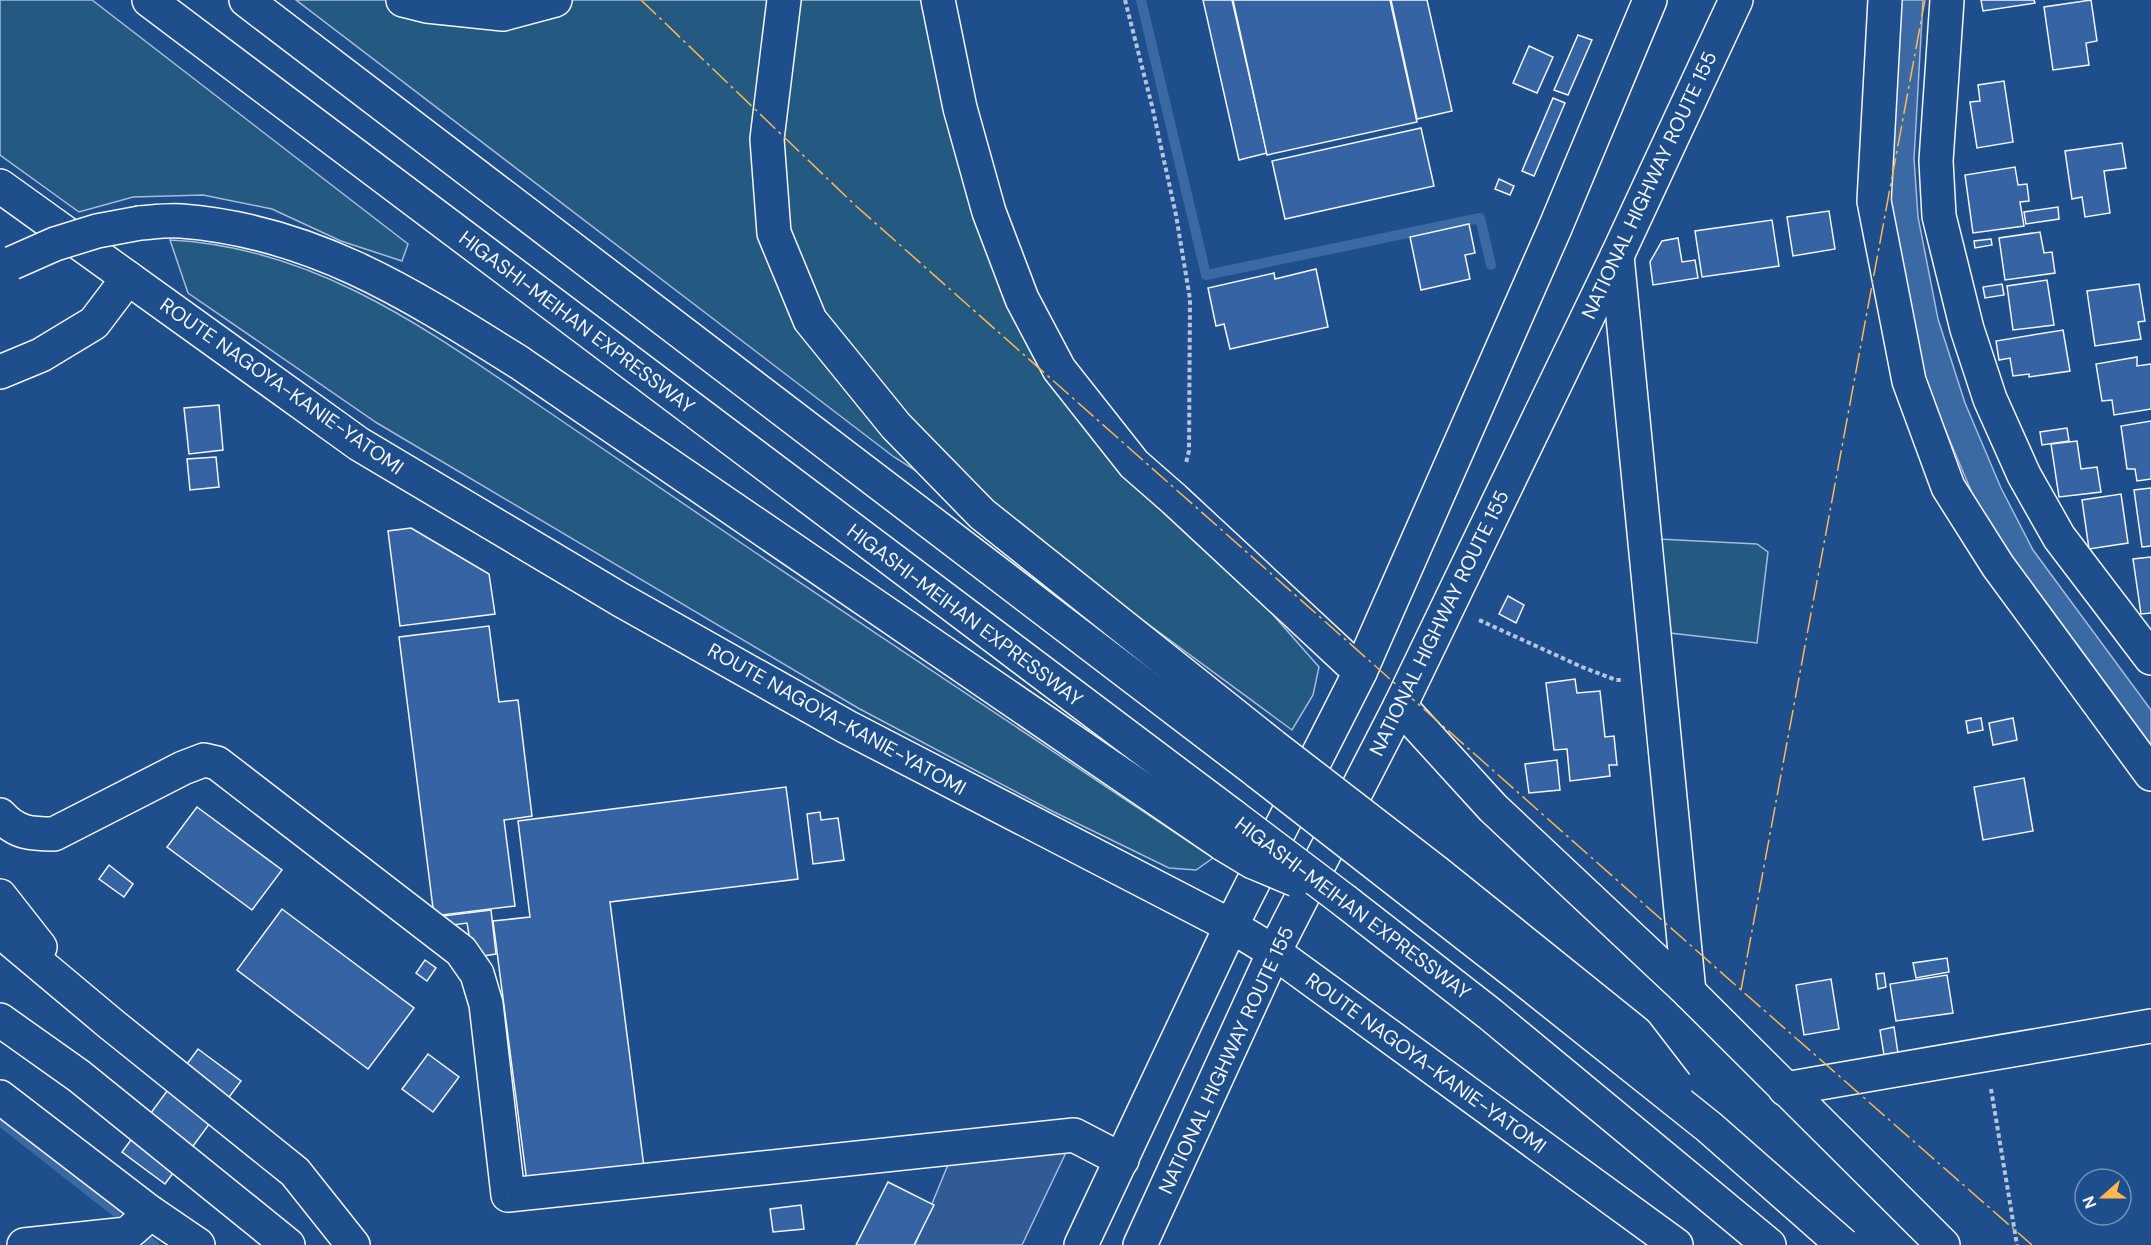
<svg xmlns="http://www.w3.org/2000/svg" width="2151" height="1245" font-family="'DM Sans',sans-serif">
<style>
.green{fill:#245a82;stroke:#a8bbd7;stroke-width:1.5}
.parking{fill:#305b95;stroke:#a8bbd7;stroke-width:1.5}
.water{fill:#3b69a3;stroke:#a8bbd7;stroke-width:1.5}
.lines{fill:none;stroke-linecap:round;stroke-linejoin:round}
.stream{stroke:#3b69a3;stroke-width:10}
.building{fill:#3563a3;stroke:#f2f6ff;stroke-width:1.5}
.minor-casing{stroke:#f2f6ff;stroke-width:36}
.major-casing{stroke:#f2f6ff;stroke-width:36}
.highway-casing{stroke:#f2f6ff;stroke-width:36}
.path{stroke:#b3c4dc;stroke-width:4;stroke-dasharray:4.5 3;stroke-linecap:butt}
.minor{stroke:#1f4e8c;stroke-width:33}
.major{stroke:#1f4e8c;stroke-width:33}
.highway{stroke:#1f4e8c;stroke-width:33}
.highway-bridge-casing{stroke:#f2f6ff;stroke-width:36;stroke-linecap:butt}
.highway-bridge{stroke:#1f4e8c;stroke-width:33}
.power{stroke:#ffb74d;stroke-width:1.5;stroke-dasharray:21 4.5 3 4.5;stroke-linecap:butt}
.labels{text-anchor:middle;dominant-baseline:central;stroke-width:4.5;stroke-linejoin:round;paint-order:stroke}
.street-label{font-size:20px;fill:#f2f6ff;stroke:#1f4e8c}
</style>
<rect width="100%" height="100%" fill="#1f4e8c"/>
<g class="green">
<path d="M 0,0 L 92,0 L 408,244 L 402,261 L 341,241 L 272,209 L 203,195 L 133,197 L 79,212 L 0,155 Z"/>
<path d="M 296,0 L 924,0 L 1034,357 L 1062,400 L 1162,507 L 1261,601 L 1319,667 L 1313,695 L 1292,730 L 1084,577 L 894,457 Z"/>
<path d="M 170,240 C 314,247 425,328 540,406 C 611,455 682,503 753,551 C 906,654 1060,756 1213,858 L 1196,870 L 1169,868 L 1052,811 L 858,708 L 377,423 L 188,293 Z"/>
<path d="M 1658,539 L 1757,544 L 1768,552 L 1757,643 L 1670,633 Z"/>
</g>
<path class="parking" d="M 1071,1142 L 1022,1245 L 915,1245 L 952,1155 Z"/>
<path class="water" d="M 1896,0 L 1923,0 L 1914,159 L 1918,217 L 1938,319 L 1965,403 L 2001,488 L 2033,550 L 2151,710 L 2151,751 L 2009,558 L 1972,493 L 1923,377 L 1884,190 Z"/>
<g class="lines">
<g class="stream">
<path d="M 1141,0 L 1206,275 L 1480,218 L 1491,265"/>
<path d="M 0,1121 L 116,1212"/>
<path d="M 147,1240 L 154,1245"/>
</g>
</g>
<g class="building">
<path d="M 1203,0 L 1232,0 L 1267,153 L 1239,160 Z"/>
<path d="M 1233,0 L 1390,0 L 1417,122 L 1267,155 Z"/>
<path d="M 1391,0 L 1427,0 L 1452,111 L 1417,119 Z"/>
<path d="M 1981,0 L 2034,0 L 2035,3 L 1983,11 Z"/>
<path d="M 2091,0 L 2097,41 L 2086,43 L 2089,65 L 2053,70 L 2044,7 Z"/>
<path d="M 1578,35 L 1592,40 L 1568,95 L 1554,90 Z"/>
<path d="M 1529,46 L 1553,57 L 1537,93 L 1513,83 Z"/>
<path d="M 2004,81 L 2013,142 L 1977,148 L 1970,102 L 1980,101 L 1978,85 Z"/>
<path d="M 1553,98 L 1565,103 L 1534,176 L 1522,171 Z"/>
<path d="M 1421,128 L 1434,186 L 1285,219 L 1272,161 Z"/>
<path d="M 2122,143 L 2126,168 L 2104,171 L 2110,213 L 2085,217 L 2082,197 L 2072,199 L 2065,151 Z"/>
<path d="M 2015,167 L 2018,185 L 2027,184 L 2029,201 L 2020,202 L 2024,226 L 1973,233 L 1965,175 Z"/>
<path d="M 1499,179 L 1514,186 L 1510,195 L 1495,189 Z"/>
<path d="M 2058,207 L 2059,219 L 2026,224 L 2024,212 Z"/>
<path d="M 1829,211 L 1835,249 L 1793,256 L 1787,217 Z"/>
<path d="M 1772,220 L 1779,266 L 1702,277 L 1695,231 Z"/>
<path d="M 1469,224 L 1475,253 L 1465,255 L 1470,279 L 1421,290 L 1410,237 Z"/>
<path d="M 2040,232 L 2044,253 L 2052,252 L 2055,273 L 2005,280 L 1999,238 Z"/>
<path d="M 1678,238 L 1682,262 L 1695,260 L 1698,278 L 1653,285 L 1650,262 L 1662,241 Z"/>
<path d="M 1991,239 L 1992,245 L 1975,248 L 1974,241 Z"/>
<path d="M 1316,269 L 1328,327 L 1230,349 L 1224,324 L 1216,326 L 1208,288 L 1274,273 L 1275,279 Z"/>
<path d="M 2047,280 L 2054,325 L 2013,330 L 2007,286 Z"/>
<path d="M 2002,284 L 2004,295 L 1985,298 L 1983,287 Z"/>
<path d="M 2139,284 L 2145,321 L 2138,322 L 2141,339 L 2095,346 L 2087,291 Z"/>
<path d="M 2063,330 L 2070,371 L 2029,377 L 2029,374 L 2013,376 L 2010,358 L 1999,360 L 1996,341 Z"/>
<path d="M 2137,357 L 2137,366 L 2151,364 L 2151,409 L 2114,415 L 2112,400 L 2102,401 L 2096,364 Z"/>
<path d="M 219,405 L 223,450 L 189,454 L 184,408 Z"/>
<path d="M 2151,421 L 2151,479 L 2137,481 L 2135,469 L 2127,469 L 2121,426 Z"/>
<path d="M 2067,428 L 2069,441 L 2042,445 L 2040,432 Z"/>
<path d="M 2077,441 L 2081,469 L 2097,467 L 2101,492 L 2059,497 L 2051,444 Z"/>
<path d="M 216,457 L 219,487 L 190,490 L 187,459 Z"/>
<path d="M 2151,488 L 2151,546 L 2142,547 L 2134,490 Z"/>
<path d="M 2121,494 L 2128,543 L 2089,549 L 2082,500 Z"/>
<path d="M 411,528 L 489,574 L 495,614 L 400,626 L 388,531 Z"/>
<path d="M 2151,557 L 2151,613 L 2141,614 L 2133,559 Z"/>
<path d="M 1508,596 L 1524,605 L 1516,623 L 1499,614 Z"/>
<path d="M 489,626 L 499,702 L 518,700 L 532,816 L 504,820 L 515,906 L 434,916 L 399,637 Z"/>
<path d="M 1575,679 L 1577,693 L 1600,691 L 1605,737 L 1614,736 L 1617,765 L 1609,765 L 1610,776 L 1570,781 L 1567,749 L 1554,750 L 1546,683 Z"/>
<path d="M 1981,718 L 1983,730 L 1968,733 L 1966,721 Z"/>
<path d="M 2013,718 L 2017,740 L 1993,745 L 1989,723 Z"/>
<path d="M 1557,760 L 1560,790 L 1529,793 L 1525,764 Z"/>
<path d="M 2024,778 L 2033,831 L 1983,840 L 1974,787 Z"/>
<path d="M 786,787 L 798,879 L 610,902 L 645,1175 L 528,1190 L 493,921 L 530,917 L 518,821 Z"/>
<path d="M 197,807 L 282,870 L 252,910 L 167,847 Z"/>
<path d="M 820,812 L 821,820 L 838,818 L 844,860 L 813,864 L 807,814 Z"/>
<path d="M 109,865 L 133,884 L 124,897 L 99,879 Z"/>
<path d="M 282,909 L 414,1008 L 368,1069 L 237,970 Z"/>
<path d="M 491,910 L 496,954 L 483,956 L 471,947 L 467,923 L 446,926 L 435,917 Z"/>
<path d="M 1947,958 L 1949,972 L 1916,978 L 1913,963 Z"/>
<path d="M 425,960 L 436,968 L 427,981 L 416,973 Z"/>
<path d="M 1884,973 L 1886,987 L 1878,989 L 1876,974 Z"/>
<path d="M 1947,975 L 1953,1013 L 1896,1021 L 1890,984 Z"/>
<path d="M 1831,979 L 1839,1029 L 1804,1035 L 1796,985 Z"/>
<path d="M 1894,1027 L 1898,1053 L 1884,1055 L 1880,1030 Z"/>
<path d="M 198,1049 L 241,1081 L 165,1184 L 122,1152 Z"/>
<path d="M 428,1054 L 459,1077 L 433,1112 L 402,1089 Z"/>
<path d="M 888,1182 L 934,1205 L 914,1245 L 856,1245 Z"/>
<path d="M 801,1205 L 804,1229 L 773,1232 L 770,1209 Z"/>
</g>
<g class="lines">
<defs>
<g id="minor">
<path d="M 938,0 L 960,108 L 989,212 L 1022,299 L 1059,369 L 1134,464 L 1174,499 L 1360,672"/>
<path d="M 1885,0 L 1874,201 L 1909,381 L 1948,487 L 1998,566 L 2151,774"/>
<path d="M 1947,0 L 1936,161 L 1939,216 L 1967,329 L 1990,399 L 2024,475 L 2059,537 L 2151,658"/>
<path d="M 1617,256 L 1689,992"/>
<path d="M 0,372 L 41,355 L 94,323 L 128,278"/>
<path d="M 1400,706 L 1493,808 L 1689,992 L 1943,1245"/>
<path d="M 0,815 C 16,833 30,834 54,834 L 183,768 L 204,760 L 217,763 L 461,951 L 477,974 L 486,1004 L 508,1195 L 1074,1135 L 1122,1160"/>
<path d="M 1785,1089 L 2151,1026"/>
<path d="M 0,1097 L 151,1213 L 198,1245"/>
<path d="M 24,1245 L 127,1234 L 151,1213"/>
</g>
<path id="major" d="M 0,186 L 359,444 L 621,600 L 847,727 L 1231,926 L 1274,952 L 1676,1245"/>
<g id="highway">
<path d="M 149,0 L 1234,817"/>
<path d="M 246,0 L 1258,772"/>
<path d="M 403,0 L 427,6 L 503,14 L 555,0"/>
<path d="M 784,0 L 767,139 L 774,233 L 810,320 L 896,426 L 982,514 L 1273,746"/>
<path d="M 140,223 C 153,222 168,220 181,221 C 313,231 412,295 520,363 L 1223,844"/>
<path d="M 0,896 L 40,947"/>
<path d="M 1345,901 L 1490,1014 L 1769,1245"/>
<path d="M 0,931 L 111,1024 L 295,1172 L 353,1245"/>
<path d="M 0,1020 L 79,1076 L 288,1245"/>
<path d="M 1081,1245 L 1231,926 L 1360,672 L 1555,228 L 1650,0"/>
<path d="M 1140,1245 L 1274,952 L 1400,706 L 1617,256 L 1736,0"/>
</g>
</defs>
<use href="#minor" class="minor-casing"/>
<use href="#major" class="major-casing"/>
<use href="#highway" class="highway-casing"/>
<g class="path">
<path d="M 1125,0 L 1152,106 L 1176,215 L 1190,299 L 1189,451 L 1186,463"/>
<path d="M 1479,620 L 1582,667 L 1616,680 L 1624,680"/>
<path d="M 1991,1089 L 2017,1245"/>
</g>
<use href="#minor" class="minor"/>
<use href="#major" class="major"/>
<use href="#highway" class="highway"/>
<defs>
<g id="highway-bridge">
<path d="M 12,263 L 55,244 L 97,231 L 140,223"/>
<path d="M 1273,746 L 1436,872 L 1636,1033 L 1676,1085"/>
<path d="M 1258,772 L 1521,977 L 1709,1127 L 1843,1245"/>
<path d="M 1234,817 L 1345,901"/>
<path d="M 1223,844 L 1253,862 L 1296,880"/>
</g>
</defs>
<use href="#highway-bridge" class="highway-bridge-casing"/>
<use href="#highway-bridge" class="highway-bridge"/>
<g class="power">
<path d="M 641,0 L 856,206 L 1741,990 L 2032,1245"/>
<path d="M 1741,990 L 1925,0"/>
</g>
</g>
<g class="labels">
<g class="street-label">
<text transform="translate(1649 185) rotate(-65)">NATIONAL HIGHWAY ROUTE 155</text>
<text transform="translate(577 322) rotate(37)">HIGASHI-MEIHAN EXPRESSWAY</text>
<text transform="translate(282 386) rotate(35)">ROUTE NAGOYA-KANIE-YATOMI</text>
<text transform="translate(965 615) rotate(37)">HIGASHI-MEIHAN EXPRESSWAY</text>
<text transform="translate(1439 623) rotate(-64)">NATIONAL HIGHWAY ROUTE 155</text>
<text transform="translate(837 719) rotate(29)">ROUTE NAGOYA-KANIE-YATOMI</text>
<text transform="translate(1353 908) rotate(37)">HIGASHI-MEIHAN EXPRESSWAY</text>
<text transform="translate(1226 1060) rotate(-65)">NATIONAL HIGHWAY ROUTE 155</text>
<text transform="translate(1426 1063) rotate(36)">ROUTE NAGOYA-KANIE-YATOMI</text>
</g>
</g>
<g transform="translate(2103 1197) rotate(249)"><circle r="28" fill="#1f4e8c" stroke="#7391ba" stroke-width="1.5"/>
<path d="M0-4.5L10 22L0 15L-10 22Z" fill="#ffb74d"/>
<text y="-9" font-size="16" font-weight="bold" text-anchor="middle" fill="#f2f6ff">N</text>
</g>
</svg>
